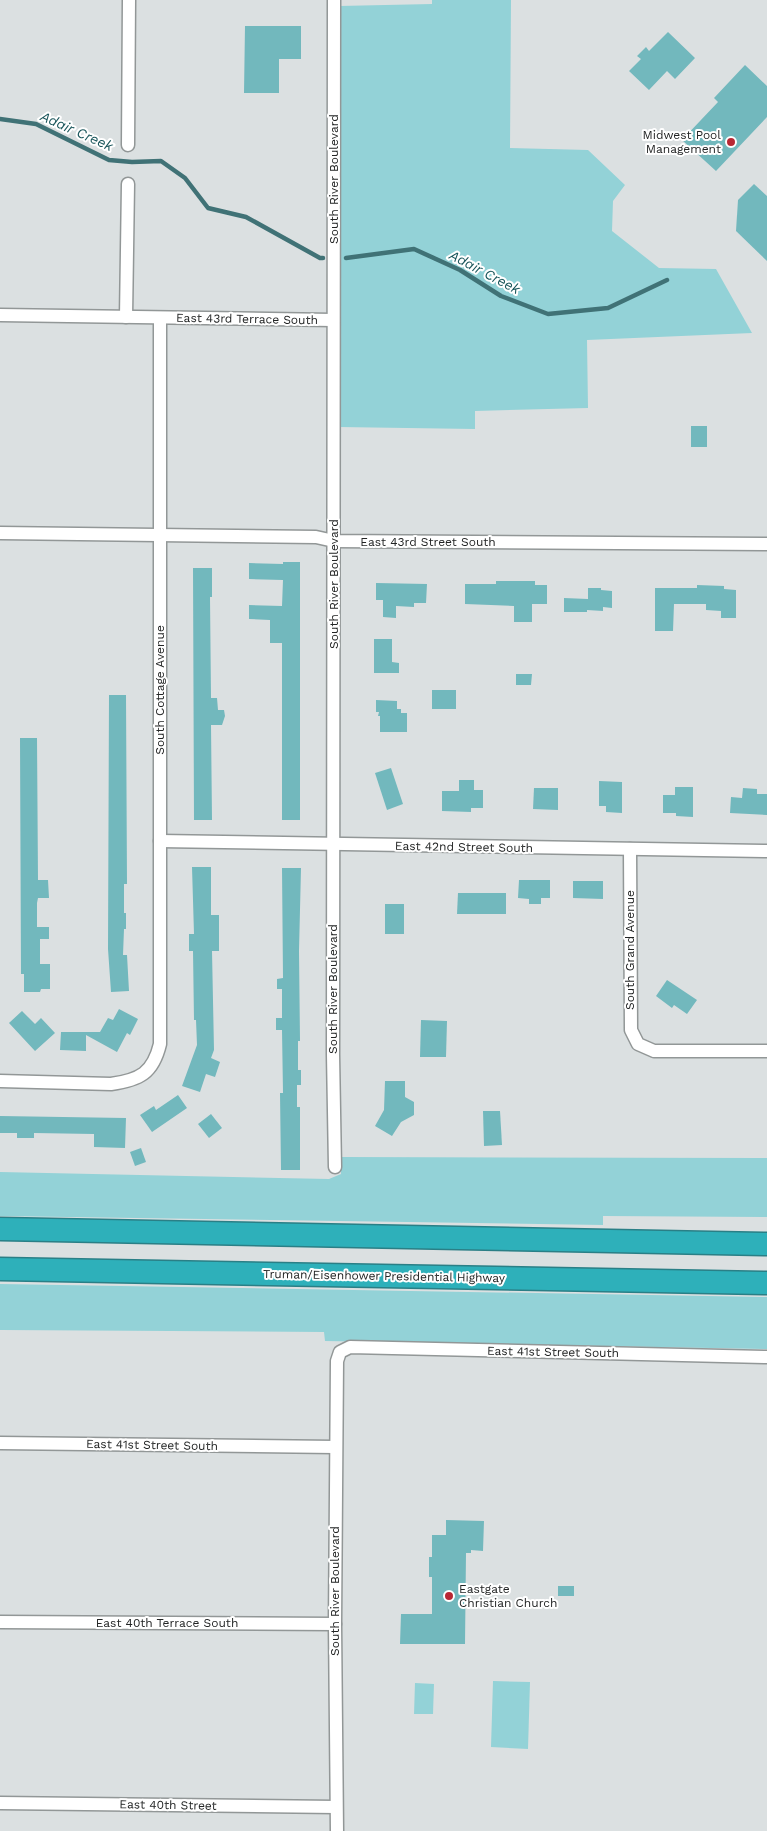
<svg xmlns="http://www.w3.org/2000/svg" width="767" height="1831" font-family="'Work Sans',sans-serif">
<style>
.green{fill:#93d2d7}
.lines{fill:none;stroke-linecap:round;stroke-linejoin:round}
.stream{stroke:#407276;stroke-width:4.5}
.building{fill:#72b8bd}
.minor-casing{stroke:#929797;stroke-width:15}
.motorway-casing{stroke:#2a7f86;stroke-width:25}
.minor{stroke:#fff;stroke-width:12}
.motorway{stroke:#2eb0ba;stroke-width:22}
.poi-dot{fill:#b82734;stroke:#fff;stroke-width:2}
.labels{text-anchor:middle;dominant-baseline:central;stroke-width:4;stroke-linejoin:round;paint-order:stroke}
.poi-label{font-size:12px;fill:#222424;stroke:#fff;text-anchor:end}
.street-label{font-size:12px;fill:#222424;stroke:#fff}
.water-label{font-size:14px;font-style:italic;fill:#1a565b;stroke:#fff}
</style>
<rect width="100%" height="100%" fill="#dbe0e1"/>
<g class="green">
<path d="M 432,0 L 511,0 L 510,148 L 588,150 L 625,185 L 613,201 L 612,231 L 659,268 L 716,269 L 752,333 L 587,340 L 588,408 L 475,411 L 475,429 L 339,427 L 341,233 L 339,6 L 432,4 Z"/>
<path d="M 341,1157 L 767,1158 L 767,1217 L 603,1216 L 603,1225 L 0,1216 L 0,1172 L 329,1179 L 341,1174 Z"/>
<path d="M 0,1284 L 767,1297 L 767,1349 L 325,1341 L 324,1332 L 0,1330 Z"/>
<path d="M 493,1681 L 530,1682 L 528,1749 L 491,1747 Z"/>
<path d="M 415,1683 L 434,1684 L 433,1714 L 414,1714 Z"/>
</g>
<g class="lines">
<g class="stream">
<path d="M 0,119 L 36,124 L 109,160 L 132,162 L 161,161 L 185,178 L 208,208 L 246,217 L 320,258 L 323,258"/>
<path d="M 346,258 L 414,249 L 460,270 L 501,296 L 548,314 L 608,308 L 667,280"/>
</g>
</g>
<g class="building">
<path d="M 245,26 L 301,26 L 301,59 L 279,59 L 279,93 L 244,93 Z"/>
<path d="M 668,32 L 695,58 L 675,79 L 667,71 L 649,90 L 629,71 L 641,59 L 637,56 L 646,47 L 649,51 Z"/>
<path d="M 745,65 L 767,86 L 767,117 L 716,171 L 682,140 L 718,102 L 714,98 Z"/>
<path d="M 754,184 L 767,196 L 767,261 L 736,231 L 738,200 Z"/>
<rect x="691" y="426" width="16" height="21"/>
<path d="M 283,562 L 300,562 L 300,820 L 282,820 L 282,643 L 270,643 L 270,620 L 249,619 L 249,605 L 282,606 L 283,580 L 249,579 L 249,563 L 283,564 Z"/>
<path d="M 193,568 L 212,568 L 212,597 L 210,597 L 211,698 L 217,698 L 218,710 L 224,710 L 225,716 L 222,725 L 211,725 L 212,820 L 194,820 Z"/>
<path d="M 496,581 L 535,581 L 535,585 L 547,585 L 547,604 L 532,604 L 532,622 L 514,622 L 514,606 L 465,604 L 465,584 L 496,584 Z"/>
<path d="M 376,583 L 427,584 L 426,603 L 414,603 L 414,607 L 396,606 L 396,618 L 383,617 L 383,600 L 376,600 Z"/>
<path d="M 697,585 L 724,586 L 724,589 L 736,590 L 736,618 L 721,618 L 721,611 L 706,610 L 706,604 L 674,604 L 673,631 L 655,631 L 655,588 L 697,588 Z"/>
<path d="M 588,588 L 601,588 L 601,590 L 612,591 L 612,608 L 603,607 L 603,611 L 587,610 L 587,612 L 564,612 L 564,598 L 588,599 Z"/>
<path d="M 374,639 L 392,639 L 392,662 L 399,663 L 399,673 L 374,673 Z"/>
<path d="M 516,674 L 532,674 L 531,685 L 516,685 Z"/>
<rect x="432" y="690" width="24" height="19"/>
<path d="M 109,695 L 126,695 L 127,884 L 124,884 L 124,913 L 126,913 L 126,929 L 124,929 L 123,955 L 127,955 L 129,991 L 111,992 L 108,949 Z"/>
<path d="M 376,700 L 397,701 L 397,709 L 401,709 L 401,713 L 407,713 L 407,732 L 380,732 L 380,716 L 378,716 L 379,712 L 376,712 Z"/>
<path d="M 20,738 L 37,738 L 38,880 L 48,880 L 49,898 L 38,898 L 37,903 L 37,927 L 49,927 L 49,939 L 40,939 L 40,964 L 50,964 L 50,989 L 41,989 L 40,992 L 24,992 L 24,974 L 21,974 Z"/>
<path d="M 391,768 L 403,804 L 387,810 L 375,773 Z"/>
<path d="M 459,780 L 474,780 L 474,790 L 483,790 L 483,808 L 471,808 L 471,812 L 442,811 L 442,791 L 459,791 Z"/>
<path d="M 599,781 L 622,782 L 622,813 L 606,812 L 606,806 L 599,806 Z"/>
<path d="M 675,787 L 693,787 L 693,817 L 676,816 L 676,813 L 663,813 L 663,795 L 675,795 Z"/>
<path d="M 534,788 L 558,788 L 558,810 L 533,809 Z"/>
<path d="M 743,788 L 757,789 L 757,794 L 767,794 L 767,815 L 730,813 L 731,797 L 742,798 Z"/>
<path d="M 192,867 L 211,867 L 211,915 L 219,915 L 219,951 L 212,951 L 214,1050 L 211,1058 L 220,1062 L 215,1077 L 206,1074 L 200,1092 L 182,1086 L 197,1045 L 196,1020 L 194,1020 L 193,951 L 189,951 L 189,934 L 194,934 Z"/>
<path d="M 282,868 L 301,868 L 299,951 L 300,1041 L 298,1041 L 298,1070 L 301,1070 L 301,1085 L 297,1085 L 297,1107 L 300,1107 L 300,1170 L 281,1170 L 280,1093 L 283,1093 L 282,1030 L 276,1030 L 276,1018 L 282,1018 L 282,989 L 277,989 L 277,979 L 283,978 Z"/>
<path d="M 519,880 L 550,880 L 550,898 L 541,898 L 541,904 L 529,904 L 529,899 L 518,898 Z"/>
<path d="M 573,881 L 603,881 L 603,899 L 573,898 Z"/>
<path d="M 458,893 L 506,893 L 506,914 L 457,914 Z"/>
<rect x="385" y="904" width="19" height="30"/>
<path d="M 667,980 L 697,1000 L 687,1014 L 674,1005 L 672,1008 L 656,996 Z"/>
<path d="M 119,1009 L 138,1019 L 130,1035 L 127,1033 L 117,1052 L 86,1035 L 86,1051 L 60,1050 L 61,1032 L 100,1032 L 108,1018 L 113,1020 Z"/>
<path d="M 22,1011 L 35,1024 L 41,1018 L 55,1033 L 35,1051 L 9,1023 Z"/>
<path d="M 421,1020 L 447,1021 L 446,1057 L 420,1057 Z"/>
<path d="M 385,1081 L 405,1081 L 405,1097 L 414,1102 L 414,1115 L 401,1122 L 392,1136 L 375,1126 L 384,1110 Z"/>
<path d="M 178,1095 L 187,1108 L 152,1132 L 140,1115 L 154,1106 L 156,1110 Z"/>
<path d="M 483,1111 L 500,1111 L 502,1145 L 484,1146 Z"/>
<path d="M 211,1114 L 222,1128 L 209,1138 L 198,1124 Z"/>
<path d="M 0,1116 L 126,1118 L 125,1148 L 94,1147 L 94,1134 L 34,1133 L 34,1138 L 17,1138 L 17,1133 L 0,1133 Z"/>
<path d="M 141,1148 L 146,1162 L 135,1166 L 130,1152 Z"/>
<path d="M 446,1520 L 484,1521 L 483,1551 L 471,1550 L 471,1553 L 466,1553 L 465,1644 L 400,1644 L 401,1614 L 432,1614 L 432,1577 L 429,1577 L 429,1557 L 432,1557 L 432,1535 L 446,1535 Z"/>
<rect x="558" y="1586" width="16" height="10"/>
</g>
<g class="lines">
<defs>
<g id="minor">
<path d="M 334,0 L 333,1055 L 335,1167"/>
<path d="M 128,145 L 129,0"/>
<path d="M 0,315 L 333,320"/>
<path d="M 126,317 L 128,184"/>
<path d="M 0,533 L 316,537 L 334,541 L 767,544"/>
<path d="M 160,841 L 767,851"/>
<path d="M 630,849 L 631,1030 L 638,1044 L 654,1051 L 767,1051"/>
<path d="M 0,1081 L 111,1084 C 140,1080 153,1073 160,1044 L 160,318"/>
<path d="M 0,1443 L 335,1447"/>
<path d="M 0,1622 L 335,1624"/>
<path d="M 0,1803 L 336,1807"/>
<path d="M 337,1831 L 335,1624 L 337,1361 L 340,1352 L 350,1347 L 767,1357"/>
</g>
<g id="motorway">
<path d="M 0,1229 L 767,1244"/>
<path d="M 0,1269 L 767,1283"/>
</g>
</defs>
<use href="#minor" class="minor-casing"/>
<use href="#motorway" class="motorway-casing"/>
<use href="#minor" class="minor"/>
<use href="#motorway" class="motorway"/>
</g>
<g class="poi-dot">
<circle cx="731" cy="142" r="5"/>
<circle cx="449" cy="1596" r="5"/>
</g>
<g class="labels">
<g class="poi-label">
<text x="721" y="135">Midwest Pool<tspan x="721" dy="14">Management</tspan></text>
<text x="459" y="1589" text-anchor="start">Eastgate<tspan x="459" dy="14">Christian Church</tspan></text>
</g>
<g class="street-label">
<text transform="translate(334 179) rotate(-90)">South River Boulevard</text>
<text transform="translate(247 319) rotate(1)">East 43rd Terrace South</text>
<text x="428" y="542">East 43rd Street South</text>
<text transform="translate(334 584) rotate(-90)">South River Boulevard</text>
<text transform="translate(160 690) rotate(-90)">South Cottage Avenue</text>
<text transform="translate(464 847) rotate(1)">East 42nd Street South</text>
<text transform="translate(630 950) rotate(-90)">South Grand Avenue</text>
<text transform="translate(333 989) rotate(-90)">South River Boulevard</text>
<text transform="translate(384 1276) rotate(1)">Truman/Eisenhower Presidential Highway</text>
<text transform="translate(553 1352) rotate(1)">East 41st Street South</text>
<text transform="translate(152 1445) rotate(1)">East 41st Street South</text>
<text transform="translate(335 1591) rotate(-90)">South River Boulevard</text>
<text x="167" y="1623">East 40th Terrace South</text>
<text transform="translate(168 1805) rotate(1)">East 40th Street</text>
</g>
<g class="water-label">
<text transform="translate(77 131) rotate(24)">Adair Creek</text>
<text transform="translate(485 272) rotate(28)">Adair Creek</text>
</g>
</g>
</svg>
